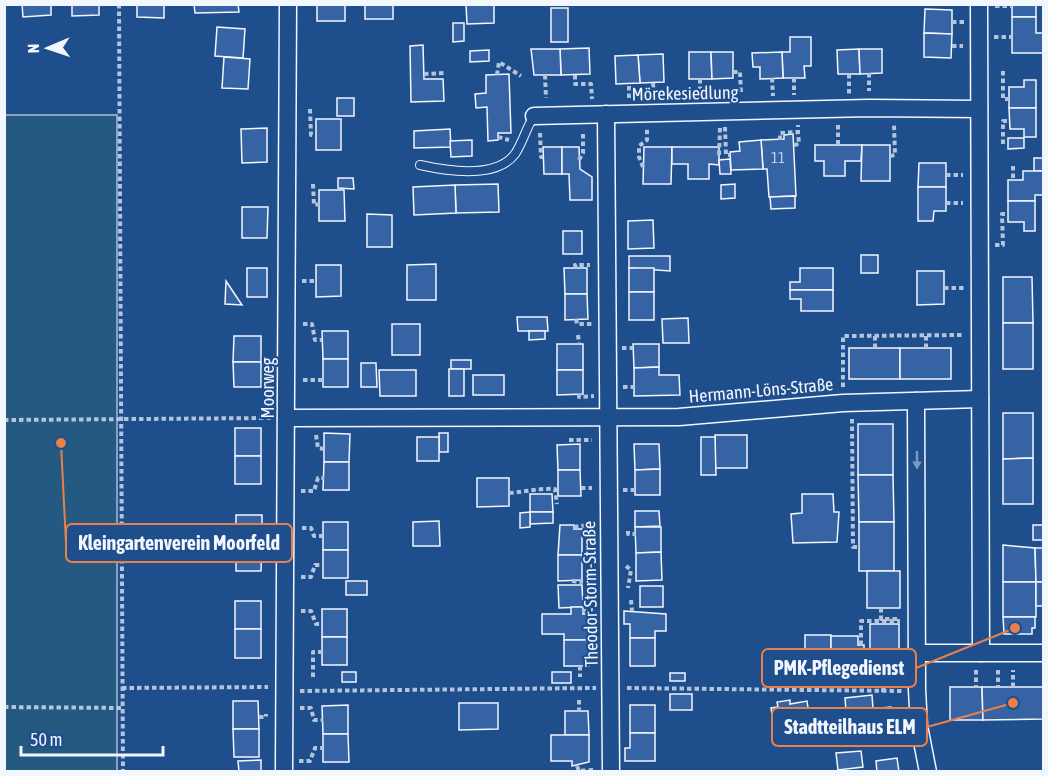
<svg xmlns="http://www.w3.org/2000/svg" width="1048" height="776" font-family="'Asap Condensed',sans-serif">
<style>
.green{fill:#245a82;stroke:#a8bbd7;stroke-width:1.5}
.building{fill:#3563a3;stroke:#f2f6ff;stroke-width:1.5}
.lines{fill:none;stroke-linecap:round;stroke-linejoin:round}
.lane-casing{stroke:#f2f6ff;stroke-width:10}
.street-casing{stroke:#f2f6ff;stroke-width:19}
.path{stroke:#b3c4dc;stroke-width:4;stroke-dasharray:4.5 3;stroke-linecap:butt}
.lane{stroke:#1f4e8c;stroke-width:8}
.street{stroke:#1f4e8c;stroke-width:16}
.oneway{fill:#7e9ac0}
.labels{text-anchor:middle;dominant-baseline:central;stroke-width:4.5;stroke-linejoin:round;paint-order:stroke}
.number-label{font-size:15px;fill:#c3d1e8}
.street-label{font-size:18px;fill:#f2f6ff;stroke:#1f4e8c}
.leader{fill:none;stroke:#ea8049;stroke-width:2}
.callout-dot{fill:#ea8049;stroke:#1f4e8c;stroke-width:2}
.callout{fill:#1f4e8c;stroke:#ea8049;stroke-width:2}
.callout-label{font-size:20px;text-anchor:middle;font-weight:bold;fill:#f2f6ff}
</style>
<rect width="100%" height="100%" fill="#1f4e8c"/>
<rect class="green" x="5" y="115" width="112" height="656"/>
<g class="building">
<path d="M 22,4 L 51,4 L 51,15 L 23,17 Z"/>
<path d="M 72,4 L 99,4 L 99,15 L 72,16 Z"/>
<path d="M 137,4 L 164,4 L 164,18 L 137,17 Z"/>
<path d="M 194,4 L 238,4 L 239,12 L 195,13 Z"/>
<rect x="317" y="4" width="28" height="17"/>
<rect x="365" y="4" width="28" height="15"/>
<path d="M 466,4 L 494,4 L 494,23 L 467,24 Z"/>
<rect x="1012" y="4" width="24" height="13"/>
<rect x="551" y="8" width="17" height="34"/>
<path d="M 925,9 L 952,10 L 952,34 L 924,33 Z"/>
<path d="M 1012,17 L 1036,17 L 1036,33 L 1044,33 L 1044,53 L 1012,53 Z"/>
<path d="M 453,23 L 464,23 L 464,41 L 453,42 Z"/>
<path d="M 217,27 L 245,29 L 243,58 L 215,56 Z"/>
<path d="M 924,33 L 952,34 L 951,58 L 924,57 Z"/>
<path d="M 790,37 L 811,37 L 811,66 L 804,66 L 805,78 L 783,78 L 782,52 L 790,52 Z"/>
<path d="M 423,45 L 424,79 L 443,79 L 444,101 L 411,102 L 410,46 Z"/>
<path d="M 589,48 L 590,74 L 561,75 L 560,49 Z"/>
<path d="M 531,49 L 560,49 L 561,75 L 534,75 Z"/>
<path d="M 859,49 L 860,74 L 838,74 L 837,50 Z"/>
<path d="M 859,49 L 882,49 L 882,73 L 860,74 Z"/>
<path d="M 489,50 L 489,61 L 470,62 L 470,51 Z"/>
<path d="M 689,52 L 711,52 L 712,79 L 689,79 Z"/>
<path d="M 711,52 L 733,52 L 733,78 L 712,79 Z"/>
<path d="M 782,52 L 783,78 L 760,79 L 760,67 L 753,67 L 752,53 Z"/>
<path d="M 663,54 L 664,82 L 640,83 L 638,55 Z"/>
<path d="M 638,55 L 640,83 L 616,84 L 615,56 Z"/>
<path d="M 224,57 L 250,59 L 248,89 L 222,88 Z"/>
<path d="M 509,74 L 511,133 L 498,133 L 498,140 L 488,141 L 487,107 L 476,108 L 475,94 L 486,93 L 486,75 Z"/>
<path d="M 1024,80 L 1036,80 L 1036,108 L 1009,108 L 1009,87 L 1024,87 Z"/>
<rect x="337" y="98" width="17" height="18"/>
<path d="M 1009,108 L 1036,108 L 1036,137 L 1024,137 L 1024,129 L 1010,129 Z"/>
<rect x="316" y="119" width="25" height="31"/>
<path d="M 267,128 L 267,162 L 242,163 L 241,129 Z"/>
<path d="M 450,129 L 451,147 L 414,148 L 414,131 Z"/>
<path d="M 793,134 L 796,196 L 769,197 L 767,169 L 763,169 L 761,140 L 784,139 L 784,135 Z"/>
<path d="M 1008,138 L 1024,138 L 1024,148 L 1008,149 Z"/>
<path d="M 472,140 L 472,156 L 451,157 L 450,141 Z"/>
<path d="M 761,140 L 763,169 L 731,170 L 730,152 L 740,151 L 739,142 Z"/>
<path d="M 815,145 L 862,145 L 861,161 L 845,161 L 845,176 L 824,176 L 824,161 L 815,161 Z"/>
<path d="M 862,145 L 890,145 L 890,181 L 861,181 Z"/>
<path d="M 543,147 L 562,147 L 562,174 L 544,174 Z"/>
<path d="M 562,147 L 579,147 L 580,169 L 592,177 L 592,200 L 570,200 L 569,174 L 562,174 Z"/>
<path d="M 644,147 L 672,147 L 671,184 L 643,184 Z"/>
<path d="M 672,147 L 719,147 L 719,165 L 709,164 L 709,179 L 688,179 L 688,164 L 672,164 Z"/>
<rect x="1034" y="158" width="10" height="13"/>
<path d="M 730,159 L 731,174 L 720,174 L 719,160 Z"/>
<path d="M 919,163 L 946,163 L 946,187 L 918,187 Z"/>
<path d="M 1023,171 L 1044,171 L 1044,195 L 1035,195 L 1035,201 L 1008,201 L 1008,180 L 1023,180 Z"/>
<path d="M 338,178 L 353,178 L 354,189 L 338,188 Z"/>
<path d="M 498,184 L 499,212 L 456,213 L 455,185 Z"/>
<path d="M 735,184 L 735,198 L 721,199 L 721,185 Z"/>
<path d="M 455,185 L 456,213 L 414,215 L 413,187 Z"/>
<path d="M 918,187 L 946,187 L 946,211 L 934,211 L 933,221 L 918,221 Z"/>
<path d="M 319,190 L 344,190 L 345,221 L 319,221 Z"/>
<path d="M 795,196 L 795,208 L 771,209 L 770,197 Z"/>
<path d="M 1008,201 L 1035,201 L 1035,231 L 1024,231 L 1024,222 L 1008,222 Z"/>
<path d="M 242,207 L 268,207 L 267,238 L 242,238 Z"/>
<path d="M 367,214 L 392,215 L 392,247 L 367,247 Z"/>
<path d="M 653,220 L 654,248 L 628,249 L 628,221 Z"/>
<rect x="563" y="231" width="19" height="23"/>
<rect x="861" y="255" width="17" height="18"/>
<path d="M 629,256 L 670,256 L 670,271 L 629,268 Z"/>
<path d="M 436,264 L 436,300 L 407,300 L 407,265 Z"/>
<path d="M 316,265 L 341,265 L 341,296 L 316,297 Z"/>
<rect x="247" y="268" width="20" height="29"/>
<path d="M 564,268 L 587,268 L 587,294 L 565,294 Z"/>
<rect x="629" y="268" width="25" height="24"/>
<path d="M 800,268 L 833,268 L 833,290 L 790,290 L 790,282 L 800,282 Z"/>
<path d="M 917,271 L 944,271 L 944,304 L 917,305 Z"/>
<path d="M 1003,277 L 1032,277 L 1033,323 L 1003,323 Z"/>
<path d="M 226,281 L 242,305 L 225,304 Z"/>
<path d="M 790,290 L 833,290 L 833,311 L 801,311 L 801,299 L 790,299 Z"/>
<rect x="629" y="292" width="25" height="28"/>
<path d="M 565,294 L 587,294 L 588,319 L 565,320 Z"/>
<path d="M 517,317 L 547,317 L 548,331 L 518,331 Z"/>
<path d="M 688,318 L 689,343 L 663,343 L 662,319 Z"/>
<rect x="1003" y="323" width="30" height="46"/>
<rect x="392" y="324" width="28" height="31"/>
<path d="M 322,331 L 348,331 L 348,359 L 323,359 Z"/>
<path d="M 529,331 L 545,331 L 545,339 L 529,340 Z"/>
<path d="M 234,336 L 261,336 L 261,362 L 233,362 Z"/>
<rect x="557" y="344" width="26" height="26"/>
<path d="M 633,344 L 659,344 L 659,367 L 634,368 Z"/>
<rect x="849" y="348" width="51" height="31"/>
<rect x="900" y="348" width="51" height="31"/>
<rect x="323" y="359" width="25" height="28"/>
<rect x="451" y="360" width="20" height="9"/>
<path d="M 233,362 L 261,362 L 261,387 L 234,387 Z"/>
<path d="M 361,363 L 376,363 L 377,387 L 361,387 Z"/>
<path d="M 659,367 L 659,375 L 679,375 L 680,395 L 634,396 L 634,368 Z"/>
<rect x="449" y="369" width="15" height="27"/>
<path d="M 379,370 L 416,370 L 416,396 L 380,396 Z"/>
<path d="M 557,370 L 583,370 L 583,394 L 557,395 Z"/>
<rect x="473" y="375" width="31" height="20"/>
<path d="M 1003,413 L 1033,413 L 1033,458 L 1003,459 Z"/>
<rect x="858" y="424" width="35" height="51"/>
<rect x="235" y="428" width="26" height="28"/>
<path d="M 324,433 L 350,434 L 349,462 L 324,462 Z"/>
<rect x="439" y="433" width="9" height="19"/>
<rect x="715" y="435" width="32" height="33"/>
<rect x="417" y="437" width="22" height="24"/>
<path d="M 701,437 L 715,437 L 716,475 L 701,475 Z"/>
<path d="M 580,444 L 580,470 L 558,470 L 557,445 Z"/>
<path d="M 634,444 L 659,444 L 660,469 L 635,470 Z"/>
<rect x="235" y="456" width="26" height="28"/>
<path d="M 1033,458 L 1033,504 L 1003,504 L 1003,459 Z"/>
<path d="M 324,462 L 349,462 L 349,490 L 323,490 Z"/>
<path d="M 660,469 L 660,495 L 635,495 L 635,470 Z"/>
<path d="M 558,470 L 580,470 L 581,496 L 558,496 Z"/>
<path d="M 858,475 L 893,475 L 894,522 L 859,522 Z"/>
<path d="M 477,478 L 509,478 L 509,506 L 477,507 Z"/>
<path d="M 530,494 L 552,494 L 553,512 L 530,512 Z"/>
<path d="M 802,494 L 833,494 L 834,512 L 839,512 L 837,542 L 793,543 L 791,514 L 802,513 Z"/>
<path d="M 635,511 L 659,511 L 660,526 L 635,527 Z"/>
<path d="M 530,512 L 553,512 L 553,523 L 530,524 Z"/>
<path d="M 530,512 L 530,527 L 520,528 L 520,513 Z"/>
<rect x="236" y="515" width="26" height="28"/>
<path d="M 439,521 L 440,546 L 413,546 L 413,522 Z"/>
<rect x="323" y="522" width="25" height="28"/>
<rect x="859" y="522" width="35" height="49"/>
<path d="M 560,525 L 574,525 L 574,529 L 582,529 L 582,555 L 558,555 Z"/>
<rect x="1033" y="525" width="11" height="15"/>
<path d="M 635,527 L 661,527 L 661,552 L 636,553 Z"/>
<path d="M 236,543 L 262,543 L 261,571 L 236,571 Z"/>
<path d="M 1003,545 L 1035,548 L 1036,582 L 1003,582 Z"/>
<path d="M 1035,548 L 1044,548 L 1044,582 L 1036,582 Z"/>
<rect x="323" y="550" width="25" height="28"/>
<path d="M 661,552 L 662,580 L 636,581 L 636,553 Z"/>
<path d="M 558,555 L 582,555 L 582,580 L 558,581 Z"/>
<rect x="867" y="571" width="33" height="37"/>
<rect x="346" y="581" width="21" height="14"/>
<rect x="1003" y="582" width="33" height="35"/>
<rect x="1036" y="582" width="8" height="24"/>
<path d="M 558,585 L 582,585 L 583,607 L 559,608 Z"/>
<rect x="640" y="586" width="23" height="21"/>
<rect x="235" y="601" width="26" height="28"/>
<path d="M 571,607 L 583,607 L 583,614 L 589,614 L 589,640 L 564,640 L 564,634 L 542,634 L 542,614 L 571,614 Z"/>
<rect x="322" y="609" width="25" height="28"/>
<path d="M 624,611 L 666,614 L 666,631 L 655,631 L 655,638 L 630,638 L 630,624 L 624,624 Z"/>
<path d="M 1003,617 L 1035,617 L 1035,628 L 1032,628 L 1032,634 L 1004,634 Z"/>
<path d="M 870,624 L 899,624 L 899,675 L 871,675 L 871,659 L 858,659 L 858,651 L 870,651 Z"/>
<rect x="235" y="629" width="26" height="29"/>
<rect x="805" y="635" width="26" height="16"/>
<path d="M 831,636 L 858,636 L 858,645 L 864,645 L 864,651 L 858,651 L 858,676 L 831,676 Z"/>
<rect x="322" y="637" width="25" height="28"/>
<rect x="630" y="638" width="25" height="28"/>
<rect x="564" y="640" width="25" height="26"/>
<rect x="342" y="672" width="14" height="10"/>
<rect x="552" y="672" width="19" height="11"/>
<rect x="670" y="673" width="15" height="8"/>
<path d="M 950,687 L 982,687 L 983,720 L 950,720 Z"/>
<path d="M 982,687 L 1044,687 L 1044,719 L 983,720 Z"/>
<rect x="670" y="694" width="22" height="16"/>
<path d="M 872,695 L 873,709 L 846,711 L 845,698 Z"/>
<path d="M 790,700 L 790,704 L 807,701 L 811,728 L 791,730 L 793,739 L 776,741 L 771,708 L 778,707 L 777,702 Z"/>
<path d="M 233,701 L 258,701 L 259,729 L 233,729 Z"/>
<path d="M 459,703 L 498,703 L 498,729 L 459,730 Z"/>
<path d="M 348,705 L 348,734 L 323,734 L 322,706 Z"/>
<rect x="630" y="705" width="25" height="28"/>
<path d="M 891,707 L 894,734 L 872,736 L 871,726 L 848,728 L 846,711 Z"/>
<path d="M 565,711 L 588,711 L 589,735 L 565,735 Z"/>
<path d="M 233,729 L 259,729 L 259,757 L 234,757 Z"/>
<path d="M 630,733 L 655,733 L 655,761 L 625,761 L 625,748 L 630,748 Z"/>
<path d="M 323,734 L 348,734 L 349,762 L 323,762 Z"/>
<path d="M 551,735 L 589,735 L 589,762 L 572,766 L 572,761 L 551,761 Z"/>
<path d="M 861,751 L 863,767 L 838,770 L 836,753 Z"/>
<path d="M 897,758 L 899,772 L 877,772 L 876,761 Z"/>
<path d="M 261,760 L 261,772 L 239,772 L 238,761 Z"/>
</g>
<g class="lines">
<defs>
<path id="lane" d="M 420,165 C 447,171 496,179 515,154 C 523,142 526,128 534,116"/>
<g id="street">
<path d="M 979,4 L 981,653"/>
<path d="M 606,114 L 611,772"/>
<path d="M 534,116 L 869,108 L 979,109"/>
<path d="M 916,401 L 917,690 L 919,726 L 928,772"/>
<path d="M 286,418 L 679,417 L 843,403 L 980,399"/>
<path d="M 918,653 L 1044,653"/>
<path d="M 284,772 L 288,4"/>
</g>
</defs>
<use href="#lane" class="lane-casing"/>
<use href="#street" class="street-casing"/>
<g class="path">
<path d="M 119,4 L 123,772"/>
<path d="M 995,6 L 1012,6"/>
<path d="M 952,22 L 964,22"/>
<path d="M 994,37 L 1012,37"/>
<path d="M 952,46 L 963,46"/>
<path d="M 1003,71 L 1003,99 L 1009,99"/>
<path d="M 733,72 L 740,72 L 741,94"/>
<path d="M 869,73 L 869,91"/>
<path d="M 424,74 L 446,73"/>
<path d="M 849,74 L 849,94"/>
<path d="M 497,75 L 499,62 L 521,76"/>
<path d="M 545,75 L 546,98"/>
<path d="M 575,75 L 575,84 L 591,84 L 592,99"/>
<path d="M 772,78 L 773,96"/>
<path d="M 794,78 L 794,95"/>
<path d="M 700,79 L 700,96"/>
<path d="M 653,83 L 654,97"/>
<path d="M 629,98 L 629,84"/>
<path d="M 310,109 L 311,135 L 316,135"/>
<path d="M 838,125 L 838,145"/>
<path d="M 725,127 L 726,155 L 730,155"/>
<path d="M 540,133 L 541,157 L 543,157"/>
<path d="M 498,137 L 509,140"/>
<path d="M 780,140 L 780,133 L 798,132 L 798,125"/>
<path d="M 1003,144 L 1003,121 L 1010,121"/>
<path d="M 794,145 L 799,144 L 798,132"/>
<path d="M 719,155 L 720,128"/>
<path d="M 890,156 L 895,155 L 894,125"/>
<path d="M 579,160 L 583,153 L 583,132"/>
<path d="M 1013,166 L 1013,180"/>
<path d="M 643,167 L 639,157 L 639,146 L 647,140 L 647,128"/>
<path d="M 946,175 L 963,175"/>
<path d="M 313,184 L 314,205 L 320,204"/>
<path d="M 946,203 L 963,203"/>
<path d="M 995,245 L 1003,245 L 1002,214 L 1008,214"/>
<path d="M 576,268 L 575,265 L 590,265"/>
<path d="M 302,281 L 316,281"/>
<path d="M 944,288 L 964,288"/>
<path d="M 576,319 L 577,324 L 592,324"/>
<path d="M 303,324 L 312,324 L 315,340 L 322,340"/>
<path d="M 578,335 L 579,344"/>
<path d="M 875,336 L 875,348"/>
<path d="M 926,336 L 926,348"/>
<path d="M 622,348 L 633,348"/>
<path d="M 303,380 L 323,380"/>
<path d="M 623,387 L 634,387"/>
<path d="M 843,387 L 843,336 L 964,335"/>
<path d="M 579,394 L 579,397 L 594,396"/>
<path d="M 852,419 L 853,547 L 859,547"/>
<path d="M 4,420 L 271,418"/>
<path d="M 316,435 L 318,448 L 324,449"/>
<path d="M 569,440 L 592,440"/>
<path d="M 581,488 L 592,488"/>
<path d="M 623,490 L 635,490"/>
<path d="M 301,491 L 314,491 L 318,478 L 324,478"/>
<path d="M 509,493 C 525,492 538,488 555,489 L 557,504"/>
<path d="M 574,527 L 594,524"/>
<path d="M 302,528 L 311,528 L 314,536 L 323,536"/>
<path d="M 628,531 L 628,534 L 636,534"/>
<path d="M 626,566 L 631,570 L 628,588"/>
<path d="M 301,577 L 311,577 L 315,565 L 323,565"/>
<path d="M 572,581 L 583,582"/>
<path d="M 631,600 L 632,611"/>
<path d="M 881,608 L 881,619 L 900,619"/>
<path d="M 301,611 L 311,611 L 316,624 L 322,624"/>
<path d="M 582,611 L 594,610"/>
<path d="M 861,645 L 861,621 L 900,621"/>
<path d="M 580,666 L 580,677"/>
<path d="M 976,670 L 976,687"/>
<path d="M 998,670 L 998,687"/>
<path d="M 313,677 L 313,652 L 322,652"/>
<path d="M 1013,687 L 1013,670"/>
<path d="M 122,688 L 268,687"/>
<path d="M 627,688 L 902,691"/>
<path d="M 300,691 L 596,688"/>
<path d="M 883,692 L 884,675"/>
<path d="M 579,700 L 579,711"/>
<path d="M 4,707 L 123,708"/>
<path d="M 300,708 L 311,708 L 314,720 L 323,720"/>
<path d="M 259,717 L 266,717 L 266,714"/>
<path d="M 299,761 L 310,761 L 315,748 L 323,748"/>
<path d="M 577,766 L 579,771 L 594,770"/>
</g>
<use href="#lane" class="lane"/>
<use href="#street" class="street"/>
</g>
<defs><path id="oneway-solid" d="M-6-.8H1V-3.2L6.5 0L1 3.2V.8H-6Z" transform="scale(1.5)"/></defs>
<use class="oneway" href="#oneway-solid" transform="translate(917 460) rotate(90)"/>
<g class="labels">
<g class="number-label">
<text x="778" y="157">11</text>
</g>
<g class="street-label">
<text transform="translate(685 93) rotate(-1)">Mörekesiedlung</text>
<text transform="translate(267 388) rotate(-90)">Moorweg</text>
<text transform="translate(761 390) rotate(-5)">Hermann-Löns-Straße</text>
<text transform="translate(590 594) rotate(-91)">Theodor-Storm-Straße</text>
</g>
</g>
<path class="leader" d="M61 443L66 543M1015 628L916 668M1013 703L927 727"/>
<g class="callout-dot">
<circle cx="61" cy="443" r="6"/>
<circle cx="1015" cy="628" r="6"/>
<circle cx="1013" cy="703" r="6"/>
</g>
<g class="callout">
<rect x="66" y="524" width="226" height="38" rx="6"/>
<rect x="762" y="649" width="154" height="38" rx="6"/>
<rect x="772" y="708" width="155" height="38" rx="6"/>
</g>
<g class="callout-label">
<text x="179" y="550">Kleingartenverein Moorfeld</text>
<text x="839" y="675">PMK-Pflegedienst</text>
<text x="850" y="734">Stadtteilhaus ELM</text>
</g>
<rect width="1048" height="776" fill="none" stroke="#f2f6ff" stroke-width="12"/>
<g transform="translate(48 48) rotate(268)" stroke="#1f4e8c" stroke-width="4.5" paint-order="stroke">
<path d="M0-4.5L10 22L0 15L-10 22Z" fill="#f2f6ff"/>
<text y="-9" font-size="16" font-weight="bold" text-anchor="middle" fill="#f2f6ff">N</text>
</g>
<path d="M21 746v9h142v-9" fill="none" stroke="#f2f6ff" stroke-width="3"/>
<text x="30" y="746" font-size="18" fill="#f2f6ff" stroke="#1f4e8c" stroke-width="4.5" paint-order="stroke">50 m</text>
</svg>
